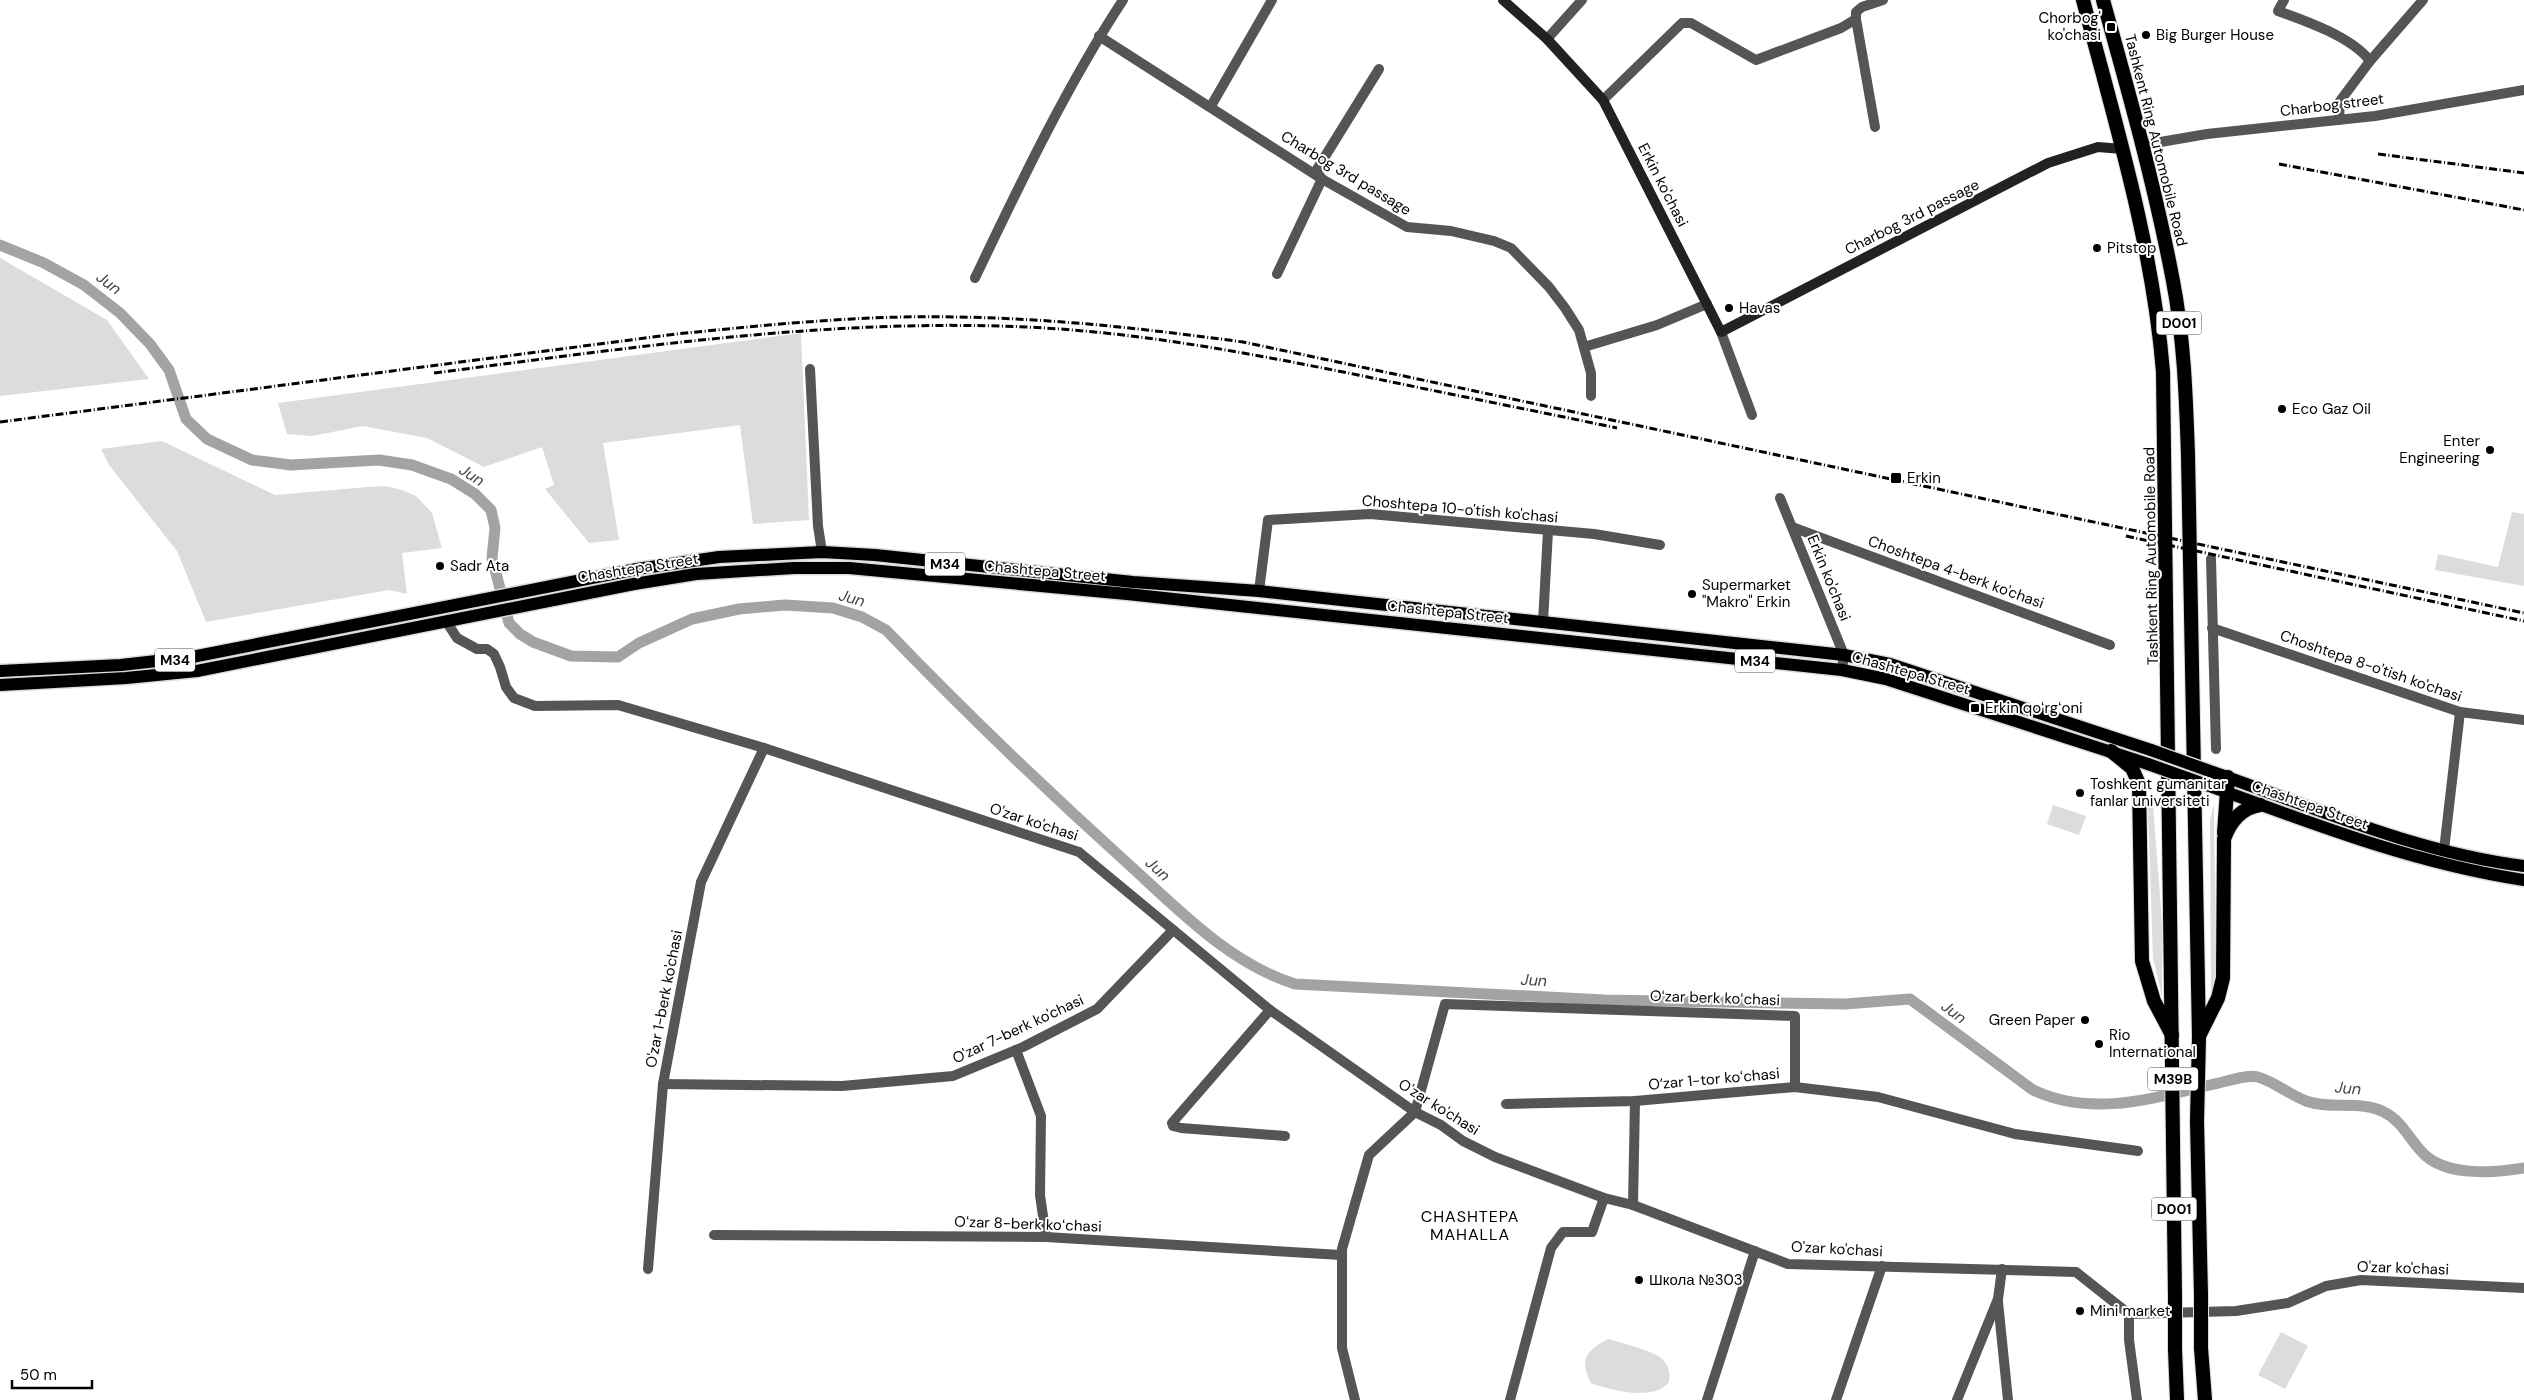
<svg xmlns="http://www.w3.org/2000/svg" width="2524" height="1400" font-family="'DM Sans',sans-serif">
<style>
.green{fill:#dcdcdc}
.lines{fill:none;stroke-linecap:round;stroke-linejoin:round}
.canal{stroke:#a3a3a3;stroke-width:11}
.primary-casing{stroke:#dbdbdb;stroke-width:15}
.trunk-casing{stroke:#dbdbdb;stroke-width:16}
.minor{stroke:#555;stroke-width:10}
.tertiary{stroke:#555;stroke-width:10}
.secondary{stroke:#222;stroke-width:10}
.primary{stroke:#000;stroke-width:12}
.trunk{stroke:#000;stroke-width:14}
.rail{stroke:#000;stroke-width:3;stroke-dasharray:8 2.5 1 2.5;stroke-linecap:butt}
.primary-bridge-casing{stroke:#dbdbdb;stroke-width:15;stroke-linecap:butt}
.trunk-bridge-casing{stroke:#dbdbdb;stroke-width:16;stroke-linecap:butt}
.primary-bridge{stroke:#000;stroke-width:12}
.trunk-bridge{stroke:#000;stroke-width:14}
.poi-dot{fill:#000;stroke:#fff;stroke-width:2}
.labels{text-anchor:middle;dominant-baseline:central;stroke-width:4;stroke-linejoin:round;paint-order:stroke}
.shield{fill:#fff;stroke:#4c4c4c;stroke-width:1}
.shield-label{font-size:14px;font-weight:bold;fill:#000}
.poi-label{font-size:15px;fill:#000;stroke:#fff;text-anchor:start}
.street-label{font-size:15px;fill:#000;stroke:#fff}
.water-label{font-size:16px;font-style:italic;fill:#444;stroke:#fff}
.neighbourhood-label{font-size:16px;letter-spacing:1px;fill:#000;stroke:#fff}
</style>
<rect width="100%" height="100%" fill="#fff"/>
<g class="green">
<path d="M 0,258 L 107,320 L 149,379 L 0,396 Z"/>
<path d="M 801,333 L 809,520 L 753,524 L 740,425 L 603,443 L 619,540 L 589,543 L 545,489 L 554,485 L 542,447 L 484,467 L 427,438 L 363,426 L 312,436 L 287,434 L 278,403 Z"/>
<path d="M 162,441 L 275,495 L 368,487 L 385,486 L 402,490 L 416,496 L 432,513 L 442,548 L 402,553 L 407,594 L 389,590 L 206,622 L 177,551 L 109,465 L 101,449 Z"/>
<path d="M 2512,512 L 2524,514 L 2524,586 L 2435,570 L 2438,554 L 2498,567 Z"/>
<path d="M 2152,791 L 2162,922 L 2162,997 L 2153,958 L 2148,808 Z"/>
<path d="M 2214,804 L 2216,977 L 2211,996 L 2210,820 Z"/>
<path d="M 2053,805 L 2086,816 L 2079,835 L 2047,824 Z"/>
<path d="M 2281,1332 L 2308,1346 L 2285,1389 L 2258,1375 Z"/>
<path d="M 1608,1339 C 1621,1343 1653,1350 1662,1359 C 1668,1364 1672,1375 1668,1383 C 1654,1400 1616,1392 1591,1383 C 1579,1359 1586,1351 1608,1339 Z"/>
</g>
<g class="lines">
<path class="canal" d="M 0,245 L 44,263 L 84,285 L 120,313 L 150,344 L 169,370 L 186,419 L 207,439 L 252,460 L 291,465 L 379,460 L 412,465 L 451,479 L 475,494 L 491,510 L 495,528 L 492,558 L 509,623 L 520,634 L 533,642 L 571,656 L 618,657 L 639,643 L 692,619 L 739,609 L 785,605 L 833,608 L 862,617 L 886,630 C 963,710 1042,786 1125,861 C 1176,907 1228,963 1295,984 L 1604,1000 L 1845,1004 L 1910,999 L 2033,1090 C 2092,1118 2153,1098 2214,1084 C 2226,1082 2246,1074 2258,1077 C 2275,1082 2290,1095 2306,1101 C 2331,1110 2360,1100 2384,1112 C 2404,1122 2410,1142 2426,1156 C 2449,1176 2495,1173 2524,1168"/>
<defs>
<g id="primary">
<path d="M 0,671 L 121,665 L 192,657 L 637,569 L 719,557 L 822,552 L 875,555 L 1133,582 L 1259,591 L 1844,655 L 1890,664 L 2151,750"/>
<path d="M 0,685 L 126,678 L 197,671 L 634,584 L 696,574 L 794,568 L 849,568 L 1127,594 L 1842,670 L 1886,679 L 2148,764"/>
<path d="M 2221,775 C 2320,810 2420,853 2524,866"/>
<path d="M 2218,789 C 2318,826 2418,864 2524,880"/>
</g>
<g id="trunk">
<path d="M 2083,0 C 2115,122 2153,246 2163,372 L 2175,1296"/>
<path d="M 2103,0 C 2129,93 2155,186 2173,281 C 2184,338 2186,397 2188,455 L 2199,1037 L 2197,1121 L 2201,1295"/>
<path d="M 2111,751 L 2132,768 L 2139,784 L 2142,961 L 2154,1001 L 2172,1035"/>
<path d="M 2224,833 L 2228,777"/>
<path d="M 2200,1034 L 2218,998 L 2223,978 L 2224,839 C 2230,822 2241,808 2260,805"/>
<path d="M 2201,1348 L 2205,1400"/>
<path d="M 2175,1349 L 2177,1400"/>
</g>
</defs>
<use href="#primary" class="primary-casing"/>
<use href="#trunk" class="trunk-casing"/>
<g class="minor">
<path d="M 2284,0 L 2278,11 C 2306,21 2352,37 2370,61"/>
<path d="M 1856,19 L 1875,127"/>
<path d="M 1099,36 L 1322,179 L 1407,227 L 1451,231 L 1494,241 L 1511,248 L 1549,287 L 1565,308 L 1579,330 L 1591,373 L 1591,396"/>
<path d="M 1547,39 L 1582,0"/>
<path d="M 1603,100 L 1682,23 L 1691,23 L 1756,60 L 1841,28 L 1856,19 L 1856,12 L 1862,7 L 1883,0"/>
<path d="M 1211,106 L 1272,0"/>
<path d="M 1277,274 L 1322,179 L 1316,171 L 1379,69"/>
<path d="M 975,278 C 1020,184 1066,87 1123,0"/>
<path d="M 1721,332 L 1752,415"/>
<path d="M 1584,347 L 1657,325 L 1707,304"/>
<path d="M 810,369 L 818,526 L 822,552"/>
<path d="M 1780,498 L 1844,655 L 1842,670"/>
<path d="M 1792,527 L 2110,645"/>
<path d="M 2211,559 L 2216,749"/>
<path d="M 1259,591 L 1268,520 L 1370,514 L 1594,534 L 1660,545"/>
<path d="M 446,621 L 457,638 L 477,649 L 487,649 L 494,654 L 500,667 L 506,687 L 514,698 L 535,706 L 618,705 L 764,748 L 1079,852 L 1270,1010 L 1415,1112 L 1441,1125 L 1463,1141 L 1495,1157 L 1604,1198 L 1633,1205 L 1788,1264 L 2076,1272 L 2129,1314 L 2236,1311 L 2288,1303 L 2326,1286 L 2361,1280 L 2524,1288"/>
<path d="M 1543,622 L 1548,531"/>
<path d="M 2212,628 L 2460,712 L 2524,720"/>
<path d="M 2444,850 L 2460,712"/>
<path d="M 1270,1010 L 1172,1123 L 1173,1126 L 1181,1128 L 1285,1136"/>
<path d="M 1016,1050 L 1041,1116 L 1040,1195 L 1046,1237"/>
<path d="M 663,1084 L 842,1086 L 953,1076 L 1023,1047 L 1097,1009 L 1173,930"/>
<path d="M 1506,1104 L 1635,1101 L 1795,1087 L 1878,1097 L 2015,1134 L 2138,1151"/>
<path d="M 1633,1205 L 1635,1101"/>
<path d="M 714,1235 L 1046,1237 L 1341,1255"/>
<path d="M 648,1269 L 663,1084 L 701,882 L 764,748"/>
<path d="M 1998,1302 L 2008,1400"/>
<path d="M 2129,1314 L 2129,1340 L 2137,1400"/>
<path d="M 1355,1400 L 1342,1348 L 1342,1249 L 1369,1155 L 1415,1112 L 1445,1004 L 1795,1016 L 1795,1087"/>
<path d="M 1510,1400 L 1551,1248 L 1563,1232 L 1592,1232 L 1604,1198"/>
<path d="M 1707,1400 L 1755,1251"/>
<path d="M 1836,1400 L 1882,1266"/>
<path d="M 1957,1400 L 1998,1299 L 2002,1269"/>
</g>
<g class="tertiary">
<path d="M 2339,120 L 2340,101 L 2370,61 L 2423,0"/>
<path d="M 2143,145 L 2207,134 L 2375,116 L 2524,90"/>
</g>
<path class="secondary" d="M 1503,0 L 1547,39 L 1603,100 L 1721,332 L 2048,163 L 2098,147 L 2122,149"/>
<use href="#primary" class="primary"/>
<use href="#trunk" class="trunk"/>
<g class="rail">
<path d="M 2378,154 L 2524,173"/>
<path d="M 2279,164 L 2524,210"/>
<path d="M 434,373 C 630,348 827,318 1026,327 C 1138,332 1248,353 1358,375 C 1444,393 1531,410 1617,428"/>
<path d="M 0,422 L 676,334 C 768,325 860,315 953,317 C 1050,318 1147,329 1243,342 L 2524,613"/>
<path d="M 2126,536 L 2524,621"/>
</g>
<defs>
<g id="primary-bridge">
<path d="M 2151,750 L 2221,775"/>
<path d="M 2148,764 L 2218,789"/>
</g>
<g id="trunk-bridge">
<path d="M 2201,1295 L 2201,1348"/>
<path d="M 2175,1296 L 2175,1349"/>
</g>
</defs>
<use href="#primary-bridge" class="primary-bridge-casing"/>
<use href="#trunk-bridge" class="trunk-bridge-casing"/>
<use href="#primary-bridge" class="primary-bridge"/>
<use href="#trunk-bridge" class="trunk-bridge"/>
</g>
<g class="poi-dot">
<rect x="2106" y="22" width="10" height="10" rx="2.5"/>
<circle cx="2146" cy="35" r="5"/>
<circle cx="2097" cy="248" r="5"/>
<circle cx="1729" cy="308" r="5"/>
<circle cx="2282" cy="409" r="5"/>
<circle cx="2490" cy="450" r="5"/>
<rect x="1890" y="472" width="12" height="12" rx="2.5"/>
<circle cx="440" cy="566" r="5"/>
<circle cx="1692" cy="594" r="5"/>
<rect x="1970" y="703" width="10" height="10" rx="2.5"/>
<circle cx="2080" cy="793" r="5"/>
<circle cx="2085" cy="1020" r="5"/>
<circle cx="2099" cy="1044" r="5"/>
<circle cx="1639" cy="1280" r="5"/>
<circle cx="2080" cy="1311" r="5"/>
</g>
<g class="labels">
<g class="shield">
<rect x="2156.5" y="311.5" width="45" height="23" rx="4"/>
<rect x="925" y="552.5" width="40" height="23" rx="4"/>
<rect x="155" y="648.5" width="40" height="23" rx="4"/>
<rect x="1735" y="649.5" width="40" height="23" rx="4"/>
<rect x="2148" y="1067.5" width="50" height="23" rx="4"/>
<rect x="2151.5" y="1197.5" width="45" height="23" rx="4"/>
</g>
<g class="shield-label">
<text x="2179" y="323">D001</text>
<text x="945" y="564">M34</text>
<text x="175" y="660">M34</text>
<text x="1755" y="661">M34</text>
<text x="2173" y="1079">M39B</text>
<text x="2174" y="1209">D001</text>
</g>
<g class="poi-label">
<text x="2101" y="18" text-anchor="end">Chorbog'<tspan x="2101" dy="17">ko'chasi</tspan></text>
<text x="2156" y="35">Big Burger House</text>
<text x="2107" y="248">Pitstop</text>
<text x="1739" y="308">Havas</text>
<text x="2292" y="409">Eco Gaz Oil</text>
<text x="2480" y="441" text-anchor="end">Enter<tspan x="2480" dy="17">Engineering</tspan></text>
<text x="1907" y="478">Erkin</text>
<text x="450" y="566">Sadr Ata</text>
<text x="1702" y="585">Supermarket<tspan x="1702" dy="17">"Makro" Erkin</tspan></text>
<text x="1985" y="708">Erkin qoʻrgʻoni</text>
<text x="2090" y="784">Toshkent gumanitar<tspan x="2090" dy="17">fanlar universiteti</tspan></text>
<text x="2075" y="1020" text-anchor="end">Green Paper</text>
<text x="2109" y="1035">Rio<tspan x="2109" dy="17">International</tspan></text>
<text x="1649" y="1280">Школа №303</text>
<text x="2090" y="1311">Mini market</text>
</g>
<g class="street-label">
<text transform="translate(2332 105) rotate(-7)">Charbog street</text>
<text transform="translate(2156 140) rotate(76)">Tashkent Ring Automobile Road</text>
<text transform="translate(1346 173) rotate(31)">Chаrbog 3rd passage</text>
<text transform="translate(1663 185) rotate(63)">Erkin ko'chasi</text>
<text transform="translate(1912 217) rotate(-27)">Charbog 3rd passage</text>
<text transform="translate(1460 509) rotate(5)">Choshtepa 10-o'tish ko'chasi</text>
<text transform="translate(2151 556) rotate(-91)">Tashkent Ring Automobile Road</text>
<text transform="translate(638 568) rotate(-9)">Chashtepa Street</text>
<text transform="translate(1045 571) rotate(5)">Chashtepa Street</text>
<text transform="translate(1956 572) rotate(20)">Choshtepa 4-berk ko'chasi</text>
<text transform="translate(1829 578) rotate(68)">Erkin ko'chasi</text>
<text transform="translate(1448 612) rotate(6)">Chashtepa Street</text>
<text transform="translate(2371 666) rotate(19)">Choshtepa 8-o'tish ko'chasi</text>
<text transform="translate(1911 673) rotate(16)">Chashtepa Street</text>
<text transform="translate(2310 805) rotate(19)">Chashtepa Street</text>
<text transform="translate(1034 822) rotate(18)">O'zar ko'chasi</text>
<text transform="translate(1715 998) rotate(2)">Oʻzar berk koʻchasi</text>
<text transform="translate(664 999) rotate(-79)">O'zar 1-berk ko'chasi</text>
<text transform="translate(1018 1029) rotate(-25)">O'zar 7-berk ko'chasi</text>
<text transform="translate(1714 1079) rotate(-5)">O‘zar 1-tor koʻchasi</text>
<text transform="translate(1439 1107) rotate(32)">O'zar ko'chasi</text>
<text transform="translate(1028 1224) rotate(2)">Oʻzar 8-berk koʻchasi</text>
<text transform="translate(1837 1249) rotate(3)">O'zar ko'chasi</text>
<text transform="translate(2403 1268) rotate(2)">O'zar ko'chasi</text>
</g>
<g class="water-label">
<text transform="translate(109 283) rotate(37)">Jun</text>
<text transform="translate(472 475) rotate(33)">Jun</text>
<text transform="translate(852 598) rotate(16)">Jun</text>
<text transform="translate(1158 869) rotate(42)">Jun</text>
<text transform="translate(1534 980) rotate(3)">Jun</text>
<text transform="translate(1954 1012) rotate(37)">Jun</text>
<text transform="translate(2348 1088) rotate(5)">Jun</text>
</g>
<g class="neighbourhood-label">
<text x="1470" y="1216">CHASHTEPA<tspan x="1470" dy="18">MAHALLA</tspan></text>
</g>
</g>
<path d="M12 1380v8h80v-8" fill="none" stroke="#000000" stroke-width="2.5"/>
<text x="20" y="1380" font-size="15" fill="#000000" stroke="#ffffff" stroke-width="4" paint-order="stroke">50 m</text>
</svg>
